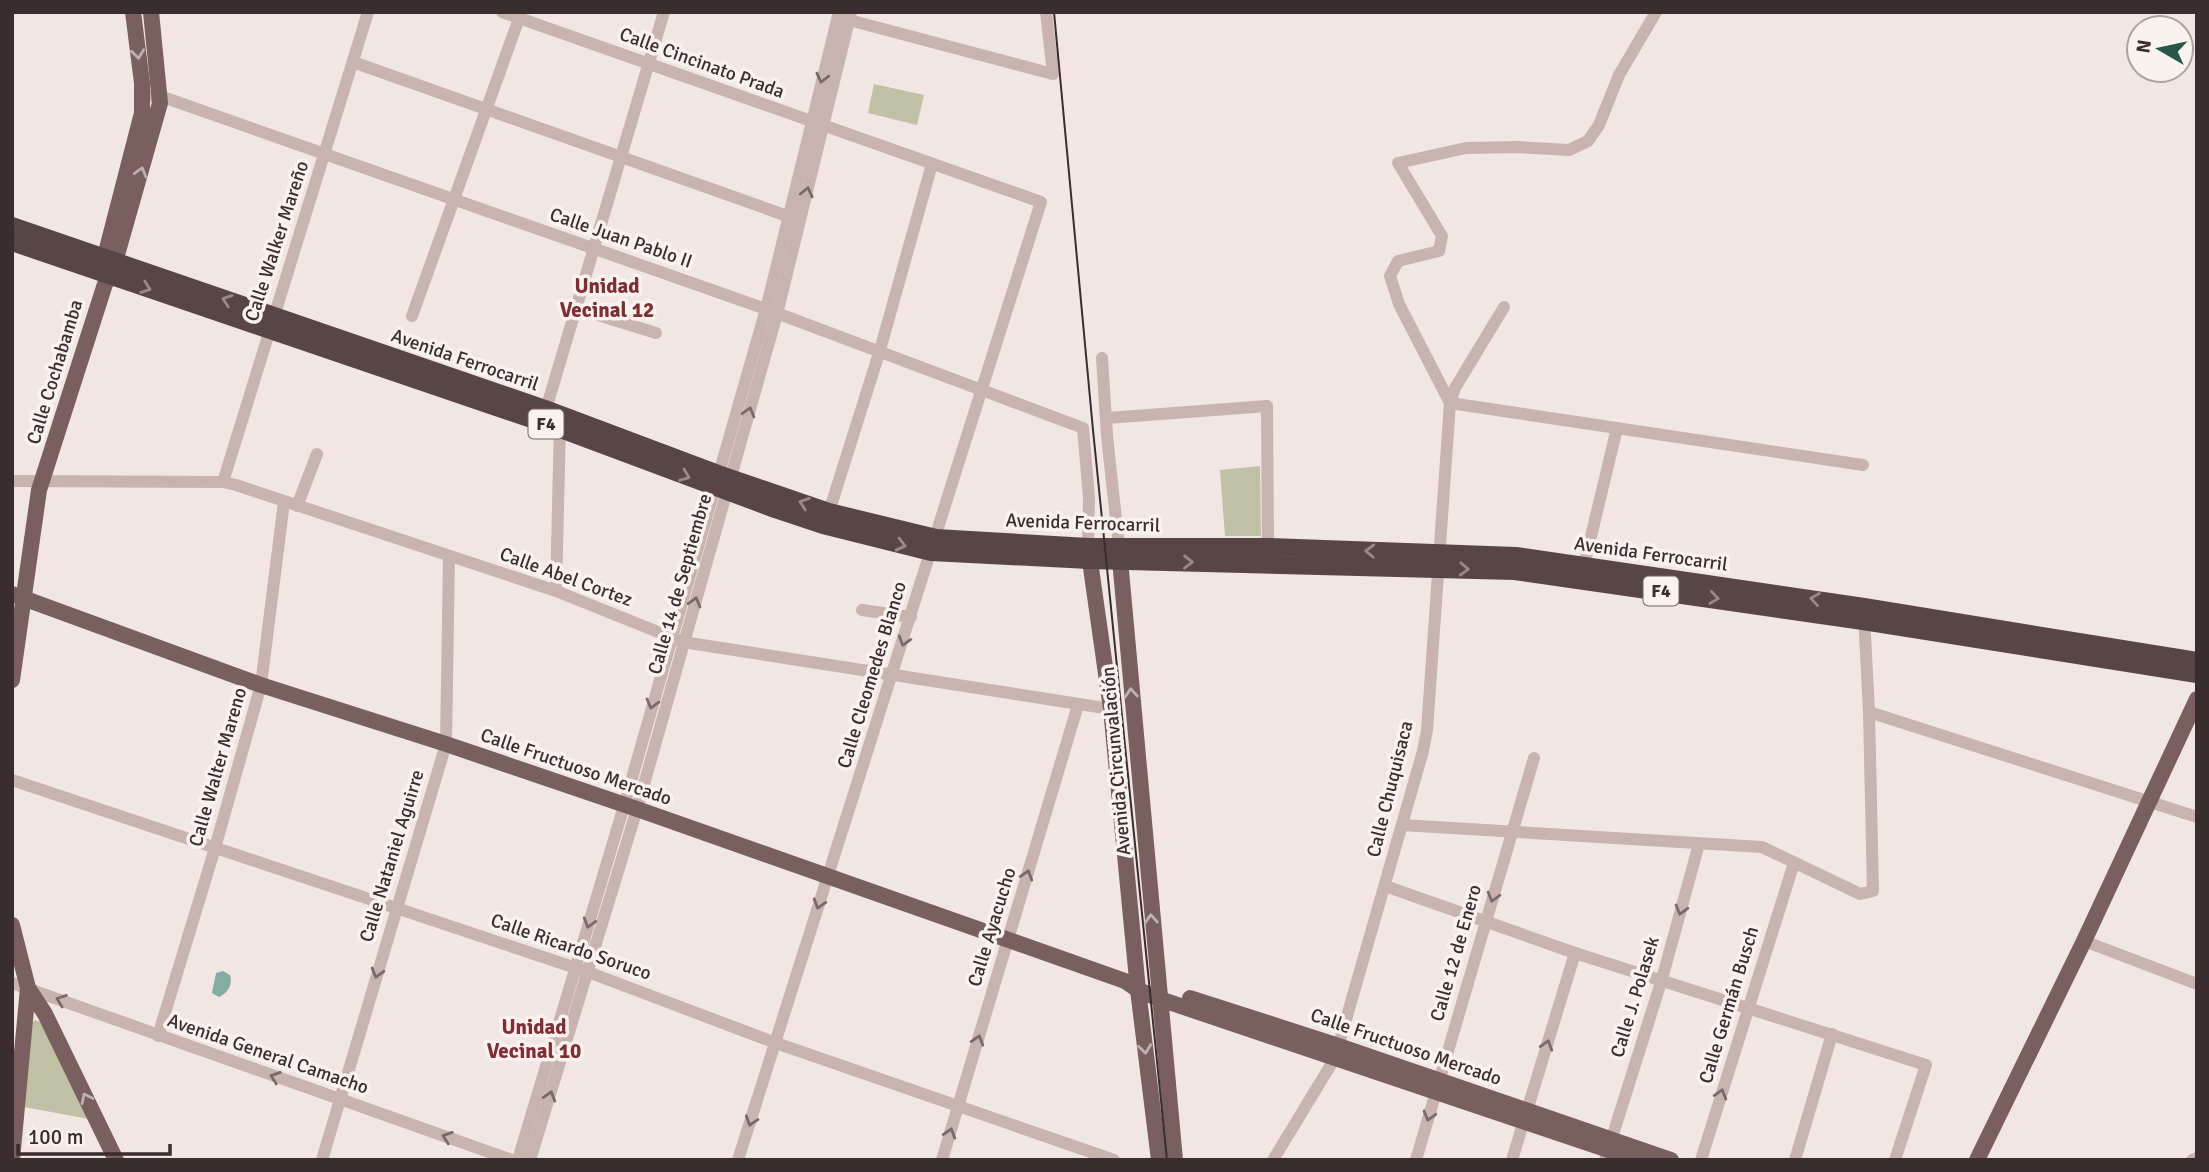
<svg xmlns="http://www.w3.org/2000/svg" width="2209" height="1172" font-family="Signika,sans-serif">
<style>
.green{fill:#bfc0a4}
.water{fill:#84aca2}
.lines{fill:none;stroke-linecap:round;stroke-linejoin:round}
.stream{stroke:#84aca2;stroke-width:2.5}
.minor{stroke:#c9b3af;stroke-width:12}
.major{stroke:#79605f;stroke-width:16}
.highway{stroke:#594545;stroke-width:18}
.tram{stroke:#392d2d;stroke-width:2}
.oneway{stroke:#bfb0ae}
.oneway2{stroke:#7a6968}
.oneway3{stroke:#998a89}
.labels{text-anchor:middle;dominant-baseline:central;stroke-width:7;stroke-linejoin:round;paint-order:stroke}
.shield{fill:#f9f2ef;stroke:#736867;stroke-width:2}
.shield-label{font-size:18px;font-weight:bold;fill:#392d2d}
.street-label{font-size:19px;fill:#392d2d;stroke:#f9f2ef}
.neighbourhood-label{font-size:21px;font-weight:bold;fill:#802e33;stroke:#f9f2ef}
</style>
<rect width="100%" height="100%" fill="#f2e6e3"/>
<g class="green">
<path d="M 874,84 L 924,95 L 917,125 L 868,113 Z"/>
<path d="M 1260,466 L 1261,536 L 1225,536 L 1220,470 Z"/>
<path d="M 35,1020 L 40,1022 L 89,1119 L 24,1107 L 31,1025 Z"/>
</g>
<path class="water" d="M 223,971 L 230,975 C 233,984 228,993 219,997 L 212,993 L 216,973 Z"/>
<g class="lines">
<path class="stream" d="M 1527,12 L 1535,12"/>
<g class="minor">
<path d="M 502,12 L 1041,202 L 738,1160"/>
<path d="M 842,16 L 849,20 L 1053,74 L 1046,12"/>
<path d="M 353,62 L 793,218"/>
<path d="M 143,96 L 160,96 L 766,309 L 1083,428 L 1089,498 L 1088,547"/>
<path d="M 575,308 L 656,333"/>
<path d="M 412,316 L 521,13"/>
<path d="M 1102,358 L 1107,436 L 1119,547"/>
<path d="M 1450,403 L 1399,304 L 1390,276 L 1398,261 L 1439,251 L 1442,236 L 1398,163 L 1466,148 L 1517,147 L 1569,150 L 1588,141 L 1599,125 L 1619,75 L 1656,12"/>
<path d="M 1450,403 L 1863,465"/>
<path d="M 544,416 L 664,12"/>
<path d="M 1108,418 L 1267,406 L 1268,547"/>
<path d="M 12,481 L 223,482 L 236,485 L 556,591 L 683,642 L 1111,709"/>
<path d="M 223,482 L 368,12"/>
<path d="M 297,506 L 317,454"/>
<path d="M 829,512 L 880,350 L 932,164"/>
<path d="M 1582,574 L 1617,428"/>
<path d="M 556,591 L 560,423"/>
<path d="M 862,610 L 911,617"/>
<path d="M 1869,712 L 2197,817"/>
<path d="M 12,780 L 588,972 L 776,1043 L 1114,1160"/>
<path d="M 1402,825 L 1762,847 L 1860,894 L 1873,891 L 1869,712 L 1864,615"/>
<path d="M 1385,886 L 1575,953 L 1926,1065 L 1895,1160"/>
<path d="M 2084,941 L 2197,984"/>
<path d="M 12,983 L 512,1160"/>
<path d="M 158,1036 L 215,848 L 261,685 L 284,502"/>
<path d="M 322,1160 L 446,744 L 449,556"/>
<path d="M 522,1160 L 520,1153 L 624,806 L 766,309 L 839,12"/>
<path d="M 528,1160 L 531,1157 L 637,809 L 777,314 L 851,12"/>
<path d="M 942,1160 L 1078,705"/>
<path d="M 1273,1160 L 1335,1058 L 1423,751 L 1427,730 L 1450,403 L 1455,388 L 1504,307"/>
<path d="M 1416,1160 L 1534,758"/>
<path d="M 1512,1160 L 1575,953"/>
<path d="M 1605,1160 L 1662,979 L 1699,844"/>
<path d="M 1701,1160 L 1794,863"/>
<path d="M 1795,1160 L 1832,1034"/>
<path d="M 2192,1160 L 2197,1158"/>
</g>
<g class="major">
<path d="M 102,268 L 142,113 L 142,83 L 133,12"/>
<path d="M 1088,547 L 1111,709 L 1138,990 L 1159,1160"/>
<path d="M 1119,549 L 1175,1160"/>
<path d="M 12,594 L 261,685 L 446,744 L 637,809 L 1125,981 L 1138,990 L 1160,999 L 1638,1160"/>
<path d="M 12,680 L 39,490 L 105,284 L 111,276 L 160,103 L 151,12"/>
<path d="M 12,925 L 28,988 L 45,1014 L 116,1160"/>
<path d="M 1190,998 L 1339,1046 L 1671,1160"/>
<path d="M 12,1160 L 28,988"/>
<path d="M 1977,1160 L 2084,941 L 2197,699"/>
</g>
<g class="highway">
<path d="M 12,226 L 545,409 L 718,474 L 829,512 L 936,538 L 1088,547 L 1268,547 L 1516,556 L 1864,607 L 2197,661"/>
<path d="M 12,242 L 558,428 L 775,509 L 823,525 L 931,552 L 1089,560 L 1515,571 L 1863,621 L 2197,674"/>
</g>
<path class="tram" d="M 1054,12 L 1093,430 L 1167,1160"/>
</g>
<defs><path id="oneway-chevron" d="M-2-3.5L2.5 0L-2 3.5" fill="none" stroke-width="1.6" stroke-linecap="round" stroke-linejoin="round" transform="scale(1.75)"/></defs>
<g class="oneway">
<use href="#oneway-chevron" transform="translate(138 54) rotate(83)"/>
<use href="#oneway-chevron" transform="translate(141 172) rotate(-74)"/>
<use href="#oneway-chevron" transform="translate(1131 693) rotate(-95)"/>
<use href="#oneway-chevron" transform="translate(1151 919) rotate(-95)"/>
<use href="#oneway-chevron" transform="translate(1145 1049) rotate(83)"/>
<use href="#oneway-chevron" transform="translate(86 1098) rotate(-116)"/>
</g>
<g class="oneway2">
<use href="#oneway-chevron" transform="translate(822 78) rotate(104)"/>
<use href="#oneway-chevron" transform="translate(807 192) rotate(-77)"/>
<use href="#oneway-chevron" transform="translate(749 412) rotate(-74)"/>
<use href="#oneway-chevron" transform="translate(695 602) rotate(-74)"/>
<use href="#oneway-chevron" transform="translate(904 641) rotate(107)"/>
<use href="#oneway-chevron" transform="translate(652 704) rotate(105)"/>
<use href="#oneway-chevron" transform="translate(1027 875) rotate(-73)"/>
<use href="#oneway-chevron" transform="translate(1493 897) rotate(106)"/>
<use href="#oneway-chevron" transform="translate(819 904) rotate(107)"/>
<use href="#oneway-chevron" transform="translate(1681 910) rotate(106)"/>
<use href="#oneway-chevron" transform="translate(589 923) rotate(107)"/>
<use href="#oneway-chevron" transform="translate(377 973) rotate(106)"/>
<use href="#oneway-chevron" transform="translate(61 1000) rotate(-160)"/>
<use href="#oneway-chevron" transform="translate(978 1040) rotate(-73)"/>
<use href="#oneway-chevron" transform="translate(1547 1045) rotate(-73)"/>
<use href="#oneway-chevron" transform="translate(275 1077) rotate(-161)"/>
<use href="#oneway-chevron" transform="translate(1721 1094) rotate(-73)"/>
<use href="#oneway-chevron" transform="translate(550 1096) rotate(-73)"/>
<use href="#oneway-chevron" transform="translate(1429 1116) rotate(106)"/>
<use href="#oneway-chevron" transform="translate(751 1121) rotate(108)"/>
<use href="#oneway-chevron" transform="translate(950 1133) rotate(-73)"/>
<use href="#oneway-chevron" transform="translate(447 1137) rotate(-161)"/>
</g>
<g class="oneway3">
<use href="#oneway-chevron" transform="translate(146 288) rotate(19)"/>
<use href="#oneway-chevron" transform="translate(227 300) rotate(-161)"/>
<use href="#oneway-chevron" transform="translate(685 476) rotate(21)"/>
<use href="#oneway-chevron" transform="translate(804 503) rotate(-161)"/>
<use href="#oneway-chevron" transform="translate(901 545) rotate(14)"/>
<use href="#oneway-chevron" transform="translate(1370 551) rotate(-178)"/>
<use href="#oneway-chevron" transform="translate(1188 562) rotate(1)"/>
<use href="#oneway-chevron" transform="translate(1464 569) rotate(2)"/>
<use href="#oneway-chevron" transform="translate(1714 598) rotate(8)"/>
<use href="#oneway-chevron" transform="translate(1815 599) rotate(-171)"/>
</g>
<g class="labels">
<g class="shield">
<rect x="528.5" y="409.5" width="35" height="29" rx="5"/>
<rect x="1643.5" y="576.5" width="35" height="29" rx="5"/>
</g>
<g class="shield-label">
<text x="546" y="424">F4</text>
<text x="1661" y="591">F4</text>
</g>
<g class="street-label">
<text transform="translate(702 63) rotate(20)">Calle Cincinato Prada</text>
<text transform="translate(621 238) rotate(19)">Calle Juan Pablo II</text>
<text transform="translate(277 241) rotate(-72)">Calle Walker Mareño</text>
<text transform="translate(465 360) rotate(19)">Avenida Ferrocarril</text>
<text transform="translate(55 372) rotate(-73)">Calle Cochabamba</text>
<text transform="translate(1083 523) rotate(2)">Avenida Ferrocarril</text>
<text transform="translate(1651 554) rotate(8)">Avenida Ferrocarril</text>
<text transform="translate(566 577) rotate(20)">Calle Abel Cortez</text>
<text transform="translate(680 584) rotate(-74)">Calle 14 de Septiembre</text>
<text transform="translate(872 675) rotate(-73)">Calle Cleomedes Blanco</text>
<text transform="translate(1116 761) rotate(-95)">Avenida Circunvalación</text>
<text transform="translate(218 767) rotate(-74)">Calle Walter Mareno</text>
<text transform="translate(576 767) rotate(19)">Calle Fructuoso Mercado</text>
<text transform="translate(1390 789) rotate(-76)">Calle Chuquisaca</text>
<text transform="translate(392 856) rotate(-73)">Calle Nataniel Aguirre</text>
<text transform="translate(992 927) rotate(-73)">Calle Ayacucho</text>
<text transform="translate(571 947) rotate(19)">Calle Ricardo Soruco</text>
<text transform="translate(1456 953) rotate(-74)">Calle 12 de Enero</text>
<text transform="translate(1635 997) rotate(-73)">Calle J. Polasek</text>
<text transform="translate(1729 1005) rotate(-73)">Calle Germán Busch</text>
<text transform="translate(1406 1047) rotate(19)">Calle Fructuoso Mercado</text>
<text transform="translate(268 1054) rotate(19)">Avenida General Camacho</text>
</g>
<g class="neighbourhood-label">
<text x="607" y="286">Unidad<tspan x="607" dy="24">Vecinal 12</tspan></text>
<text x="534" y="1027">Unidad<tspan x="534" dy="24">Vecinal 10</tspan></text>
</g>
</g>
<rect width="2209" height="1172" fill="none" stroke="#392d2d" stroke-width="28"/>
<g transform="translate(2160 49) rotate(279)"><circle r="33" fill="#f9f2ef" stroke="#aca3a1" stroke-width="2"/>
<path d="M0-5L12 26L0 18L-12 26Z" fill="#26574b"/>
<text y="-10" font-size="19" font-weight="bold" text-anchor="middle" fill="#392d2d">N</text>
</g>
<path d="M18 1144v10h152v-10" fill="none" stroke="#392d2d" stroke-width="3.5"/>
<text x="28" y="1144" font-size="21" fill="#392d2d" stroke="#f9f2ef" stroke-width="5" paint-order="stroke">100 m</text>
</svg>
